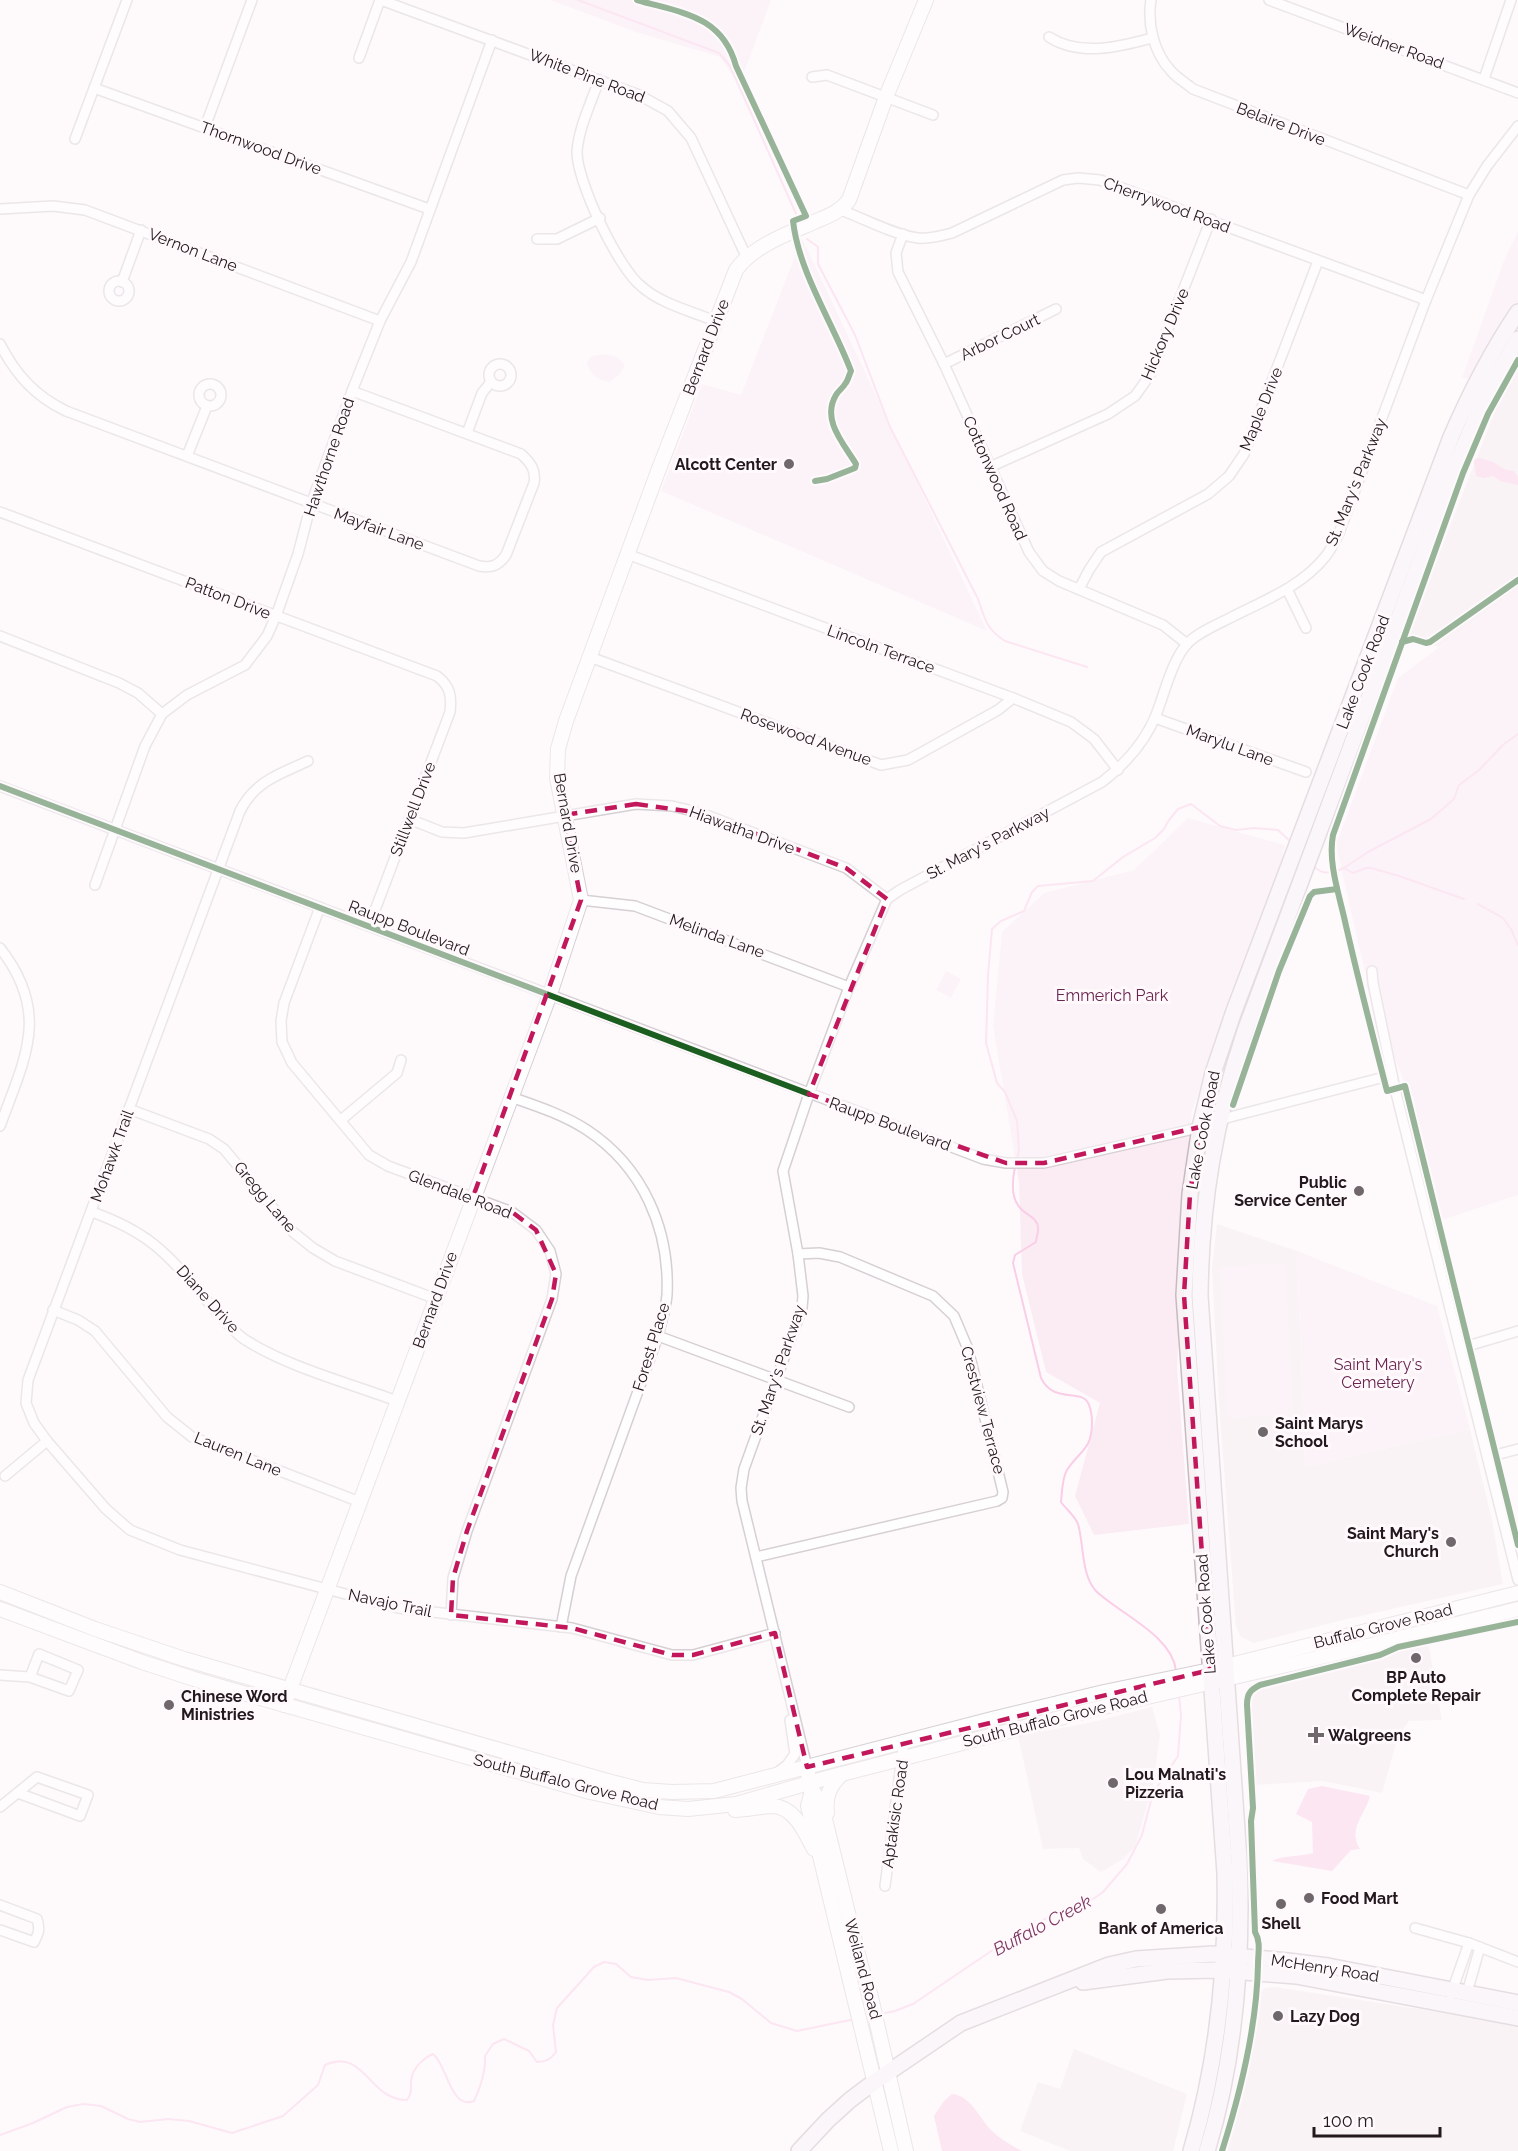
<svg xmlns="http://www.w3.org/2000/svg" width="1518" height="2151" font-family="Raleway,sans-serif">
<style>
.built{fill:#f5ebf0}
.green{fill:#fbecf4}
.water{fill:#facee6}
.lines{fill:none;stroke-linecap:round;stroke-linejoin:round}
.stream{stroke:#facee6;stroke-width:2}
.street-casing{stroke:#d6cfd3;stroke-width:12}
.secondary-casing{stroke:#d6cfd3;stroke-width:16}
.primary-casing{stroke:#c8bac2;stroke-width:18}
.street{stroke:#fffeff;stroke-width:9}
.secondary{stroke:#fffeff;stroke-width:14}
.primary{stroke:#f8f2f5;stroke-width:15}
.cycleway-casing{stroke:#fff9fc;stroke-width:10}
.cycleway{stroke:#1b5e20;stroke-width:6}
.marked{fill:none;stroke:#c2185b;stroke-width:4.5;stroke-dasharray:12 8;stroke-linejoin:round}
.poi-dot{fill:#6f676b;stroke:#fff9fc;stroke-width:2}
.labels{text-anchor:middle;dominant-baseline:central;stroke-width:6;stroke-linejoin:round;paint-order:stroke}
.street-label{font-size:16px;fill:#22181d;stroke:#fff9fc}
.poi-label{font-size:16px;font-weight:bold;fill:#22181d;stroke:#fff9fc;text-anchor:start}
.park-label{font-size:16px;fill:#69244f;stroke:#fff9fc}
.water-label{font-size:18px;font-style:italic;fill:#7f3863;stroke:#fff9fc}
</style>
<rect width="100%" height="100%" fill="#fefafc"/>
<g class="built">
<path d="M 1518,369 L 1518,589 L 1439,647 L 1406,638 L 1501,396 Z"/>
<path d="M 1217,1224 L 1297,1251 L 1305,1467 L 1470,1429 L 1492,1520 L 1503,1584 L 1343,1620 L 1254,1643 L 1241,1637 L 1236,1627 L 1219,1403 L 1212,1268 Z"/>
<path d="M 1428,1642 L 1442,1720 L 1409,1721 L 1398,1737 L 1382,1793 L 1323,1781 L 1255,1785 L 1249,1701 L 1253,1692 L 1259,1687 L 1293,1680 L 1394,1654 L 1402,1647 Z"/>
<path d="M 1152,1707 L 1160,1735 L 1153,1785 L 1135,1847 L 1123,1859 L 1101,1872 L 1083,1859 L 1079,1848 L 1043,1849 L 1018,1736 L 1093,1722 Z"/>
<path d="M 1275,1987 L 1518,2024 L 1518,2151 L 1218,2151 L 1252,2034 L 1258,1996 L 1265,1988 Z"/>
<path d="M 1074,2049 L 1187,2094 L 1173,2151 L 1070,2151 L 1020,2131 L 1038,2082 L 1060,2089 Z"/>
</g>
<g class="green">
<path d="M 550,0 L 771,0 L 742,78 L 736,81 L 720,57 L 636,32 Z"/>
<path d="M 1518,231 L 1518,306 L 1470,379 L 1462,378 L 1503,263 Z"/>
<path d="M 802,238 L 987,631 L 661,491 L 702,384 L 741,395 Z"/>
<path d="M 607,354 L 617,357 L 625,365 L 619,375 L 610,382 C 599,381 588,373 587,362 L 592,356 Z"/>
<path d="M 1518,588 L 1518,1195 L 1442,1220 L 1404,1082 L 1369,990 L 1336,845 L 1398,678 Z"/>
<path d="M 1188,818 L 1285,845 L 1280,867 L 1192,1111 L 1177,1367 L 1189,1524 L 1094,1535 L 1075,1496 L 1100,1403 L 1046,1372 L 1022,1274 L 1019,1182 L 993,1026 L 1002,932 L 1044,893 L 1134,870 Z"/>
<path d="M 946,971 L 961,979 L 951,998 L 936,990 Z"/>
<path d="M 1297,1251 L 1437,1306 L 1470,1429 L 1305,1467 Z"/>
<path d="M 1285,1264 L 1293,1414 L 1228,1418 L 1220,1267 Z"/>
</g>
<g class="water">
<path d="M 1480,458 L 1493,462 L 1506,470 L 1514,471 L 1518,477 L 1518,485 L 1500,481 L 1493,476 L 1483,478 L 1476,476 L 1474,462 L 1475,459 Z"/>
<path d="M 1322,1786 L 1370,1796 C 1366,1814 1347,1828 1360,1849 L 1351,1850 L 1332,1871 L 1272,1861 C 1282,1855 1300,1857 1313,1853 L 1312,1822 L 1296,1814 L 1308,1789 Z"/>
<path d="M 952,2094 C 971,2096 978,2116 990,2129 C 999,2138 1010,2145 1022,2151 L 942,2151 L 934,2116 L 944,2101 Z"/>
</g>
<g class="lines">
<g class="stream">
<path d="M 578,0 L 719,53 L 730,66 L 797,216"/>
<path d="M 807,239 L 818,247 L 818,264 L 855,335 L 890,427 L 978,599 C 985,619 986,629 1005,641 L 1087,667"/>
<path d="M 1312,866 L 1322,872 L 1332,873 L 1344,868 L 1368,852 L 1431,819 L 1454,799 L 1459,785 L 1478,771 L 1504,744 L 1518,734"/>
<path d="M 1344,868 L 1353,873 L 1366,868 L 1371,868 L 1399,876 L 1464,899"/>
<path d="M 1478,904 L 1503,918 L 1511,929 L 1518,945"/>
<path d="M 1016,1162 L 1019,1151 L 1017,1121 L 1005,1092 L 997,1083 L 986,1043 L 988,975 L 992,929 L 1001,921 L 1024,911 L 1032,892 L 1038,886 L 1093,881 L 1123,857 L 1155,838 L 1164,829 L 1169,820 L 1178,809 L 1191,804 L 1220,826 L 1236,830 L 1254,828 L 1278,830 L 1291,842"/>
<path d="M 1015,1167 C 1012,1181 1011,1199 1021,1209 C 1027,1215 1037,1218 1038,1227 C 1039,1231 1036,1238 1036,1242 L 1015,1255 L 1013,1263 L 1041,1378 C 1054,1405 1083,1387 1089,1405 C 1092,1412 1092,1417 1092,1423 C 1092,1450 1079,1451 1067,1470 C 1062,1478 1062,1493 1061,1502 C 1066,1509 1075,1516 1078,1524 C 1084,1544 1081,1575 1096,1591 C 1120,1614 1173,1636 1176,1671"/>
<path d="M 881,2014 L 895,2011 L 913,2004 L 1012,1937 L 1047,1918 L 1086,1904 L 1103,1892 L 1127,1864 L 1142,1835 L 1153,1793 L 1178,1756 L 1181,1715 L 1179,1695"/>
<path d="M 0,2135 L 33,2123 L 67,2107 L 83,2104 L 101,2106 L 128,2119 L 140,2122 L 168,2119 L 189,2121 L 232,2133 L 283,2116 L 318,2085 L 325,2065 C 365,2047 369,2101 407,2100 C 414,2090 409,2086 412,2076 C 415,2066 425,2057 433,2054 C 447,2064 450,2110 474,2101 C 480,2089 486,2070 485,2056 L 493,2044 L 504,2039 L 529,2051 L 537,2062 C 546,2062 551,2059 556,2052 L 553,2025 L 557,2008 L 594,1967 L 604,1962 L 616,1964 L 631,1977 L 648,1980 L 676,1978 L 729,1992 L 742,1999 L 771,2023 L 797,2031 L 855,2019"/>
</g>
<defs>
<g id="street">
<path d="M 381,0 L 639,95 L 668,111 L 691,138 L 746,256"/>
<path d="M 1151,0 C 1147,24 1154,53 1171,71 C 1177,78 1186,83 1193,89 L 1469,195"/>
<path d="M 1269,0 L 1518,93"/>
<path d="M 1049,37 C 1080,57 1119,47 1152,38"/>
<path d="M 359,58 L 380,0"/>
<path d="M 812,77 L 827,75 L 933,115"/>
<path d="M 1484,79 L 1511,0"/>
<path d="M 599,80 C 591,103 579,127 577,151 C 576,180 618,268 641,286 C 661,304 691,311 715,321"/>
<path d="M 94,88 L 429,209"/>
<path d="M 205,127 L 252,0"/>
<path d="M 75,139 L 127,0"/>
<path d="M 0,209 L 53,206 L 85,210 L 380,321"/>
<path d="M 841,210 C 862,218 897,236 918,238 C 929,239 941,236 952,233 L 1063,180 L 1078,178 L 1100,180 L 1426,300"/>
<path d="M 903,234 L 896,253 L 898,272 L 944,364 L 1029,552 L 1043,571 L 1059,581 L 1163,625 L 1187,644"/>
<path d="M 537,239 L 557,239 L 600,218"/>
<circle cx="119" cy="291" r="10"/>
<path d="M 122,282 L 141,230"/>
<path d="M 0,344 C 16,375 35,396 66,411 L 479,566 C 492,568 498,566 506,555 L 534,483 C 536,470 531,463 521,454 L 352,391"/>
<path d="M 944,364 L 1056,309"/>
<circle cx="500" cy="375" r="11"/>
<circle cx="210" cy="395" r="11"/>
<path d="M 467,433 L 482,393 L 491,382"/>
<path d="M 187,456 L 207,406"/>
<path d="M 990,467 L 1108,414 L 1135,396 L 1150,375 L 1211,219"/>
<path d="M 0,512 L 437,676 C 450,686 452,696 450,712 L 369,926"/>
<path d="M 627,554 L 1013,698 L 1071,722 L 1094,739 L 1118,770"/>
<path d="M 1079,589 L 1089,570 L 1101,552 L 1208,494 L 1229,476 L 1244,454 L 1318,261"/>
<path d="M 1287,589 L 1306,628"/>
<path d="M 0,636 L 119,683 L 138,693 L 162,714"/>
<path d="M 590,657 L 881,765 L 908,760 L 998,710 L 1013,698"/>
<path d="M 1155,718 L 1306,772"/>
<path d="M 308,761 C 280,774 255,781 240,811 L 28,1380 L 26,1403 L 34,1423 L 47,1441 L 106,1509 L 130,1530 L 180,1550 L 398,1608 L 572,1628 L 672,1655 L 693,1655 L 775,1633"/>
<path d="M 0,786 C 328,909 655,1037 983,1159 L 1006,1163 L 1044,1163 L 1189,1130 L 1230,1117 L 1392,1075"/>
<path d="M 409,819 L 442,832 L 464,833 L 636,804 L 672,806 L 701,813 L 846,868 L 887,899"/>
<path d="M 95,885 L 145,746 L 162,714 L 187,695 L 245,665 L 267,636 L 276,616 L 298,554 L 311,504 L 352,391 L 380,321 L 411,262 L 492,40"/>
<path d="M 581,900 L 635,906 L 849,987"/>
<path d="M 320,907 L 284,1003 L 281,1021 L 282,1042 L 292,1063 L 369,1155 L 388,1166 L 512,1212 L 536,1230 L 550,1251 L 556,1274 L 552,1299 L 467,1531 L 453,1578 L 451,1615"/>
<path d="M 0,948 C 51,1013 25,1058 0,1126"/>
<path d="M 1372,971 L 1373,983 L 1395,1089 L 1518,1580"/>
<path d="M 511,1097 C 537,1106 564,1115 587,1130 C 643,1167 670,1229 667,1295 C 666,1309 661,1323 658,1336 L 571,1576 L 561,1627"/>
<path d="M 129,1109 L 209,1139 L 224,1149 L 293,1232 L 313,1248 L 335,1261 L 436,1299"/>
<path d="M 341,1120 L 397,1073 L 401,1060"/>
<path d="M 92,1212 C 148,1232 166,1252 203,1296 C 214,1309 231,1330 244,1339 C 287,1367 349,1383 397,1401"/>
<path d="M 53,1310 L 78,1320 L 95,1331 L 167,1417 L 192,1437 L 360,1502"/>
<path d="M 658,1336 L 849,1407"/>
<path d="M 1461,1348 L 1518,1331"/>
<path d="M 1488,1457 L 1518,1449"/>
<path d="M 5,1476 L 47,1441"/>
<path d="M 756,1557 L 997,1501 L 1002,1498 L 1003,1492 L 968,1349 L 954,1316 L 933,1296 L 840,1257 L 819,1253 L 798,1254"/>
<path d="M 0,1675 L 30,1677 L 69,1691 L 78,1670 L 39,1654 L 30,1677"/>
<path d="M 807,1767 L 742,1501 L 741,1488 L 744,1469 L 802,1308 L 803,1296 L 798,1254 L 783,1171 L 809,1094 L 849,987 L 887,899 L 900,890 L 1102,782 C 1124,765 1145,742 1156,715 C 1164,695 1172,660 1187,644 C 1195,634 1218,624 1230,618 C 1263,601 1301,587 1325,557 C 1331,550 1335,541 1339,533 L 1426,300 L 1469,195 L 1487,166 L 1518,126"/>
<path d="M 779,1771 L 787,1765 L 795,1754 L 790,1720"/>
<path d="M 0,1807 L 37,1777 L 88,1795 L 80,1816 L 18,1793"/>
<path d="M 885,1886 L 904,1741"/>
<path d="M 0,1905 L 37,1919 C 40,1929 39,1933 34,1942 L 0,1930"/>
<path d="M 1415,1928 L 1469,1943 L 1518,1962"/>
<path d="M 1451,1994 L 1469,1943"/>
<path d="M 1466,1996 L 1480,1947"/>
</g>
<g id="secondary">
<path d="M 0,1592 L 95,1629 L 184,1659 L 604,1780 L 643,1790 L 672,1792 L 714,1791 L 992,1719 L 1104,1692 L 1210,1670 L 1518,1593"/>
<path d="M 0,1609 L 142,1662 L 194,1679 L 590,1792 L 659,1807 L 688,1809 L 736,1804 L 830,1777 L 1095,1709 L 1330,1655 L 1518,1609"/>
<path d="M 284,1705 L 549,997 L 581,900 L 557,778 L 558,749 L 566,721 L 657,474 L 736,270 C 753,246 787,234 814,222 C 828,216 840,212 849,200 L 886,97 L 926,0"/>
<path d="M 808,1774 L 812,1790 L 821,1803 L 861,1966 L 870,1993 L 906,2151"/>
<path d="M 812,1790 L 808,1806 L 891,2151"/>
<path d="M 735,1810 C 748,1810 761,1806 773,1806 C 795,1807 805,1833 814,1849"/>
<path d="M 827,1813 C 825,1796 830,1785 842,1774"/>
</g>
<g id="primary">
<path d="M 1083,1982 L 1167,1971 L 1218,1970 L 1296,1976 L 1518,2018"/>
<path d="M 799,2151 L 828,2120 L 850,2100 L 874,2082 L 961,2023 L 1109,1965 L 1136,1959 L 1213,1954 L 1288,1961 L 1328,1966 L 1518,2003"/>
<path d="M 1191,2151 C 1218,2060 1227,1967 1225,1873 L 1184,1295 L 1190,1194 L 1200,1127 L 1213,1073 L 1234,1011 L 1451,437 C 1470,393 1491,352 1518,312"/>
<path d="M 1207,2151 C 1236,2056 1243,1957 1239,1859 L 1200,1296 C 1201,1201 1215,1121 1245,1031 L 1455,467 L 1486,394 L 1518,339"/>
</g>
</defs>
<use href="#street" class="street-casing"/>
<use href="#secondary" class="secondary-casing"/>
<use href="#primary" class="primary-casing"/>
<use href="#street" class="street"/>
<use href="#secondary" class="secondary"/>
<use href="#primary" class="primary"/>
<defs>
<g id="cycleway">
<path d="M 637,0 C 681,13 722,15 736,66 L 806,216 L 793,221 C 799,273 833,323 851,371 C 849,375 848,381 845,384 C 843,388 838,391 836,395 C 821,420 844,444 856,464 L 855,468 L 827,479 L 815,481"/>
<path d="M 1518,360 L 1488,414 L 1463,473 L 1333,835 C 1328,861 1338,891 1344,917 C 1357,975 1372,1033 1387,1091 L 1405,1086 L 1518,1545"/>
<path d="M 1402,642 L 1413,639 L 1426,643 L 1430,642 L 1518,580"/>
<path d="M 0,786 L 809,1094"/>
<path d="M 1233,1105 L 1279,971 L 1310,896 L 1314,892 L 1337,889"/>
<path d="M 1222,2151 C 1241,2091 1257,2027 1258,1964 C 1258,1953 1261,1942 1255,1932 L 1251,1821 L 1253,1808 L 1247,1705 C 1247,1694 1250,1690 1260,1685 L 1380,1655 L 1398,1647 L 1518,1622"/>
</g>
</defs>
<use href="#cycleway" class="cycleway-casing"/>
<use href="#cycleway" class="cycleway"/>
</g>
<path d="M0 0H1518V2151H0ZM 636,804 L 701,813 L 846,868 L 887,899 L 809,1094 L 1006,1163 L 1044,1163 L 1200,1127 L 1190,1194 L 1184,1295 L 1210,1670 L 807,1767 L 775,1633 L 693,1655 L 672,1655 L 572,1628 L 451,1615 L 453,1578 L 467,1531 L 552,1299 L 556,1274 L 536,1230 L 512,1212 L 473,1197 L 581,900 L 564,815 Z" fill="#fefafc" fill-opacity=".55" fill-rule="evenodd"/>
<path class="marked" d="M 636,804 L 701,813 L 846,868 L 887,899 L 809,1094 L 1006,1163 L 1044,1163 L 1200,1127 L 1190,1194 L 1184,1295 L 1210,1670 L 807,1767 L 775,1633 L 693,1655 L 672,1655 L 572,1628 L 451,1615 L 453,1578 L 467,1531 L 552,1299 L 556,1274 L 536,1230 L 512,1212 L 473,1197 L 581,900 L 564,815 Z"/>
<g class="poi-dot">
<circle cx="789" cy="464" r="6"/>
<circle cx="1359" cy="1191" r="6"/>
<circle cx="1263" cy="1432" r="6"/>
<circle cx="1451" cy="1542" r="6"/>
<circle cx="1416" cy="1658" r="6"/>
<circle cx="169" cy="1705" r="6"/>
<path d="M1313 1726h6v6h6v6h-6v6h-6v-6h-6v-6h6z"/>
<circle cx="1113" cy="1783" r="6"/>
<circle cx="1309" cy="1898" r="6"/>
<circle cx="1281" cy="1904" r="6"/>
<circle cx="1161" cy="1909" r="6"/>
<circle cx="1278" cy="2016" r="6"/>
</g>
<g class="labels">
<g class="street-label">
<text transform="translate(1394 46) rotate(20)">Weidner Road</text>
<text transform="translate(587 76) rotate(21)">White Pine Road</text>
<text transform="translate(1281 124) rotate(21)">Belaire Drive</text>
<text transform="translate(261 148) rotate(20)">Thornwood Drive</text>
<text transform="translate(1167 205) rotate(20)">Cherrywood Road</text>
<text transform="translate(193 250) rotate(21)">Vernon Lane</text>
<text transform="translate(1165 334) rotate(-67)">Hickory Drive</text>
<text transform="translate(1000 337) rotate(-26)">Arbor Court</text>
<text transform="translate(706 347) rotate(-69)">Bernard Drive</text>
<text transform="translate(1261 409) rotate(-68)">Maple Drive</text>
<text transform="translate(329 457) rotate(-71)">Hawthorne Road</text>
<text transform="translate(995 478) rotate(66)">Cottonwood Road</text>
<text transform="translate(1356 482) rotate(-68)">St. Mary's Parkway</text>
<text transform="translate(379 529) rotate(20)">Mayfair Lane</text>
<text transform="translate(228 598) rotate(21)">Patton Drive</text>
<text transform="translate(881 649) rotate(20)">Lincoln Terrace</text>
<text transform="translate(1363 672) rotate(-69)">Lake Cook Road</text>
<text transform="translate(806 737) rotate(20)">Rosewood Avenue</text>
<text transform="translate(1230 745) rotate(20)">Marylu Lane</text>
<text transform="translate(413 809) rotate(-69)">Stillwell Drive</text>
<text transform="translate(568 823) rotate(80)">Bernard Drive</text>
<text transform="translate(742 830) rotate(20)">Hiawatha Drive</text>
<text transform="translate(988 843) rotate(-28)">St. Mary's Parkway</text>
<text transform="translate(409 928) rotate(21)">Raupp Boulevard</text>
<text transform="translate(717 936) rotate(20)">Melinda Lane</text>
<text transform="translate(890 1124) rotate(20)">Raupp Boulevard</text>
<text transform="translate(1203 1130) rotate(-79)">Lake Cook Road</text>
<text transform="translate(112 1156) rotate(-70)">Mohawk Trail</text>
<text transform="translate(460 1194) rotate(21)">Glendale Road</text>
<text transform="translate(265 1197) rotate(50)">Gregg Lane</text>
<text transform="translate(208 1299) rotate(48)">Diane Drive</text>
<text transform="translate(435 1300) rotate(-70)">Bernard Drive</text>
<text transform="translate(651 1347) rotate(-73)">Forest Place</text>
<text transform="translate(778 1370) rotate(-71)">St. Mary's Parkway</text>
<text transform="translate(983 1410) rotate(75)">Crestview Terrace</text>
<text transform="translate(238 1454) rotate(22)">Lauren Lane</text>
<text transform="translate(390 1603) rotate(12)">Navajo Trail</text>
<text transform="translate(1206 1614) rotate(-94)">Lake Cook Road</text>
<text transform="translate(1383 1626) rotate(-14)">Buffalo Grove Road</text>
<text transform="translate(1055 1719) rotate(-14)">South Buffalo Grove Road</text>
<text transform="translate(566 1782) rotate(14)">South Buffalo Grove Road</text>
<text transform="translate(895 1814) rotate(-82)">Aptakisic Road</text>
<text transform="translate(1325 1968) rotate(9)">McHenry Road</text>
<text transform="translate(863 1969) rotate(75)">Weiland Road</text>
</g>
<g class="poi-label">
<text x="777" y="464" text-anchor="end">Alcott Center</text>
<text x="1347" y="1182" text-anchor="end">Public<tspan x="1347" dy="18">Service Center</tspan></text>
<text x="1275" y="1423">Saint Marys<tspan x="1275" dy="18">School</tspan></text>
<text x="1439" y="1533" text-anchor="end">Saint Mary's<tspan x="1439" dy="18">Church</tspan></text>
<text x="1416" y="1677" text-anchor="middle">BP Auto<tspan x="1416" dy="18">Complete Repair</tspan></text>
<text x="181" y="1696">Chinese Word<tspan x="181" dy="18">Ministries</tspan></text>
<text x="1328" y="1735">Walgreens</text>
<text x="1125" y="1774">Lou Malnati's<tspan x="1125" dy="18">Pizzeria</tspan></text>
<text x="1321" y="1898">Food Mart</text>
<text x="1281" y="1923" text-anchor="middle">Shell</text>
<text x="1161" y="1928" text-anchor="middle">Bank of America</text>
<text x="1290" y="2016">Lazy Dog</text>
</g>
<g class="park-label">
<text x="1112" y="995">Emmerich Park</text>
<text x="1378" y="1364">Saint Mary's<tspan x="1378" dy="18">Cemetery</tspan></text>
</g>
<g class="water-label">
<text transform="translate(1042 1925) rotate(-28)">Buffalo Creek</text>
</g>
</g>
<path d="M1314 2127v9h126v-9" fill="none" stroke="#22181d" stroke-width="3"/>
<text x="1323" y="2127" font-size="18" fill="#22181d" stroke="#fff9fc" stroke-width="4.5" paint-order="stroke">100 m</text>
</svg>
